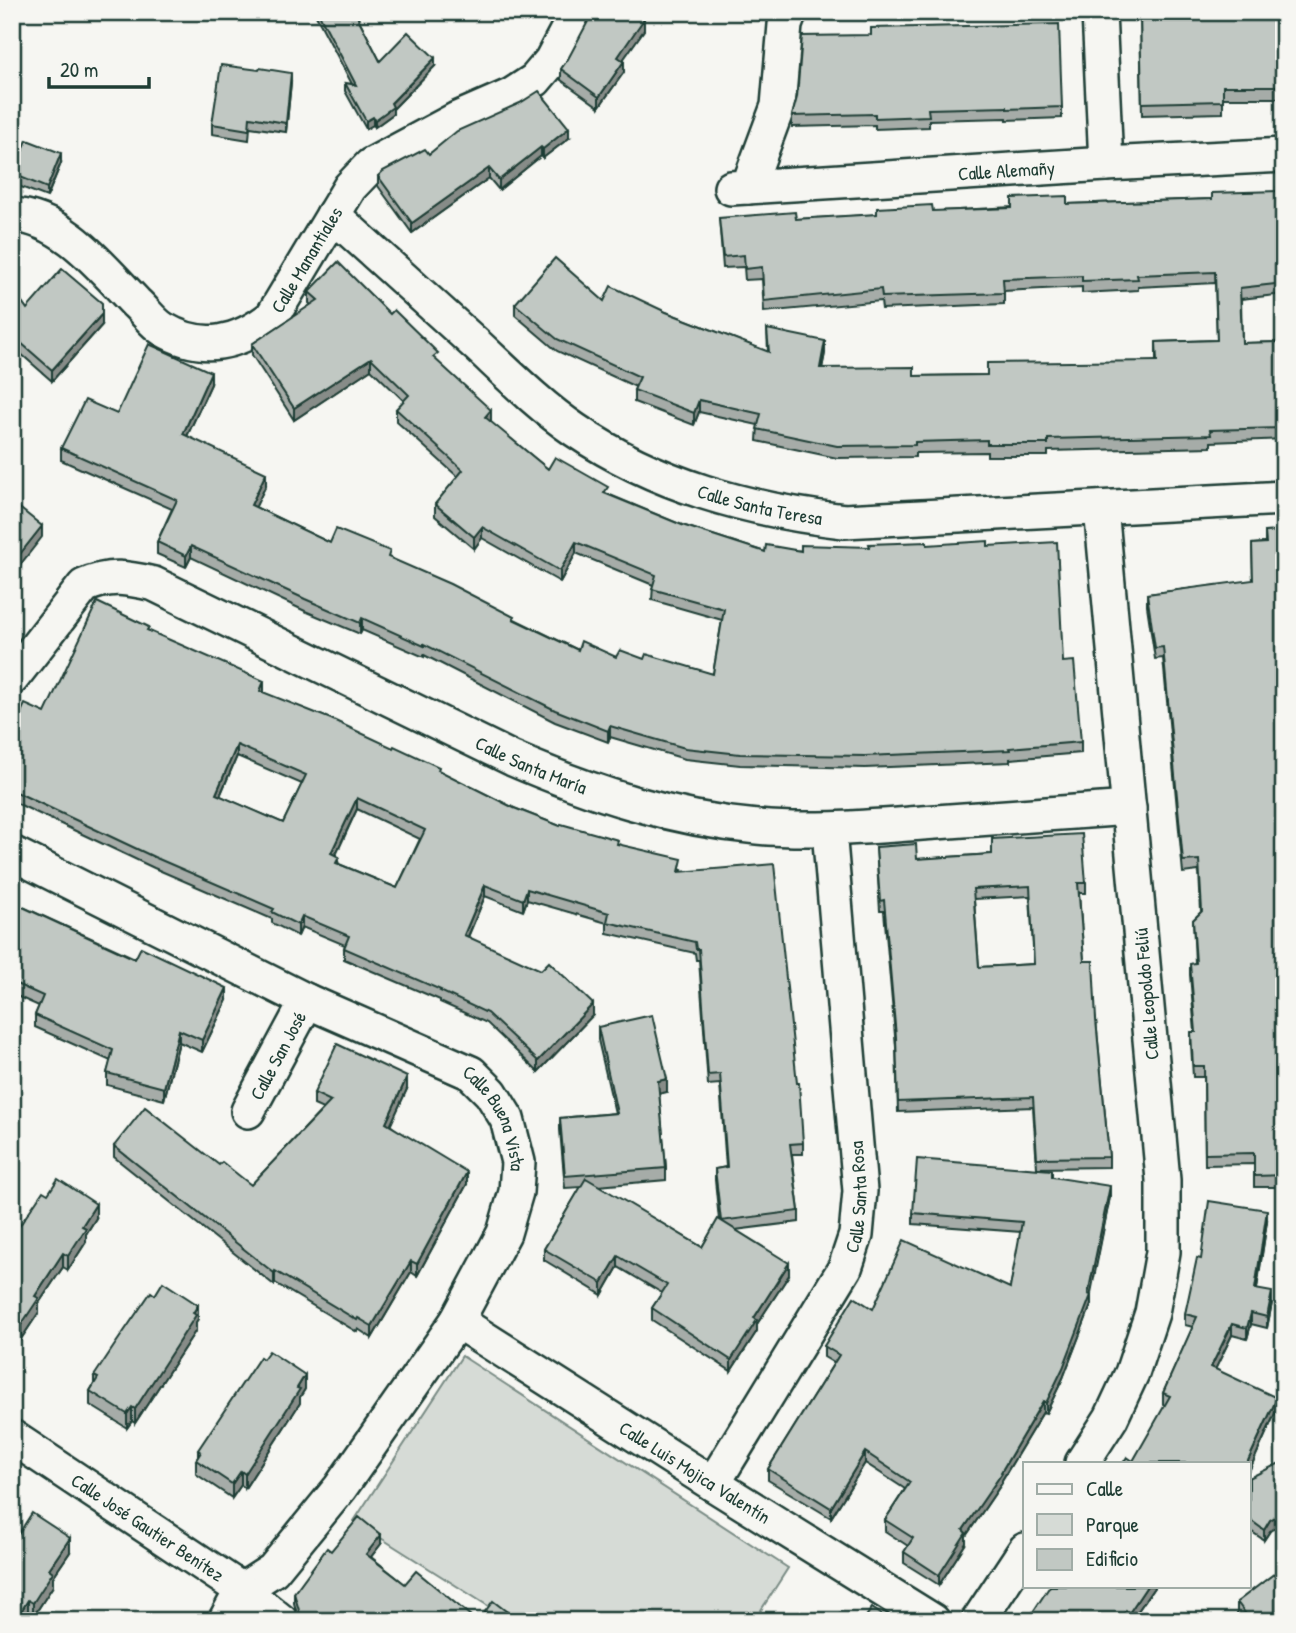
<svg xmlns="http://www.w3.org/2000/svg" width="1296" height="1633" font-family="'Patrick Hand',sans-serif">
<style>
.green{fill:#d6dbd6;stroke:#7a8c85;stroke-width:2}
.lines{fill:none;stroke-linecap:round;stroke-linejoin:round}
.minor-casing{stroke:#1f3d34;stroke-width:38}
.minor{stroke:#f6f6f2;stroke-width:33}
.wall{fill:#a6aca8;stroke:#1f3d34;stroke-width:2;fill-rule:evenodd}
.shaded-wall{fill:#878c88;stroke:#1f3d34;stroke-width:2}
.building{fill:#c1c8c3;stroke:#1f3d34;stroke-width:2;fill-rule:evenodd}
.labels{text-anchor:middle;dominant-baseline:central;stroke-width:5;stroke-linejoin:round;paint-order:stroke}
.street-label{font-size:19px;fill:#1f3d34;stroke:#f6f6f2}
</style>
<rect width="100%" height="100%" fill="#f6f6f2"/>
<filter id="ink" filterUnits="userSpaceOnUse"><feTurbulence type="fractalNoise" baseFrequency=".0143" numOctaves="2"/><feDisplacementMap in="SourceGraphic" scale="14" xChannelSelector="R" yChannelSelector="G"/><feConvolveMatrix kernelMatrix="1 2 1 2 8 2 1 2 1" color-interpolation-filters="sRGB"/></filter>
<g filter="url(#ink)">
<path class="green" d="M 462,1356 L 788,1568 L 754,1621 L 512,1621 L 354,1521 Z"/>
<g class="lines">
<defs>
<g id="minor">
<path d="M 1099,12 L 1106,164"/>
<path d="M 748,187 L 778,106 L 785,25 L 790,12"/>
<path id="s1" d="M 731,188 L 1106,164 L 1284,155"/>
<path id="s2" d="M 12,215 C 64,218 102,268 136,303 C 145,311 153,323 163,329 C 202,352 238,344 272,317 L 350,187 L 371,165 L 457,119 L 512,95 L 535,80 L 551,61 L 577,12"/>
<path id="s3" d="M 333,215 C 382,259 430,303 479,347 C 510,376 540,406 575,430 C 656,485 748,510 844,521 L 1284,498"/>
<path id="s4" d="M 12,678 L 84,586 C 110,574 128,578 154,584 L 513,759 C 592,793 671,819 757,827 C 812,832 867,827 922,823 C 991,818 1060,813 1129,808"/>
<path id="s5" d="M 12,853 L 307,1001 L 471,1073 L 491,1093 L 507,1119 L 518,1162 L 516,1192 L 504,1233 L 457,1321 L 340,1488 L 273,1570 L 242,1590 L 225,1621"/>
<path id="s6" d="M 248,1111 L 307,1001"/>
<path id="s7" d="M 457,1321 L 713,1484 L 933,1621"/>
<path id="s8" d="M 12,1437 L 242,1590 L 281,1621"/>
<path d="M 1082,1463 L 1111,1418 L 1132,1373 L 1152,1313 L 1163,1252 L 1163,1180 L 1101,508"/>
<path id="s9" d="M 713,1484 L 845,1268 L 856,1235 L 860,1191 L 829,830"/>
<path d="M 978,1621 L 1025,1550"/>
</g>
</defs>
<use href="#minor" class="minor-casing"/>
<use href="#minor" class="minor"/>
</g>
<g class="wall">
<path d="M 314,12 L 358,12 L 356,14 L 380,61 L 435,66 L 393,109 L 393,114 L 375,127 L 373,125 L 366,129 L 345,91 L 345,83 L 352,84 Z"/>
<path d="M 645,12 L 643,19 L 644,30 L 622,60 L 624,72 L 599,107 L 561,80 L 561,69 L 568,59 Z"/>
<path d="M 1140,12 L 1284,12 L 1284,98 L 1223,98 L 1223,113 L 1142,115 Z"/>
<path d="M 291,82 L 286,132 L 250,127 L 249,140 L 212,134 L 212,124 Z"/>
<path d="M 797,97 L 1062,107 L 1062,118 L 1007,120 L 1007,118 L 929,120 L 929,127 L 875,129 L 875,125 L 792,127 L 792,116 Z"/>
<path d="M 569,138 L 543,158 L 541,156 L 499,190 L 489,178 L 412,233 L 378,186 L 378,176 L 429,154 Z"/>
<path d="M 61,163 L 47,197 L 13,184 L 13,174 Z"/>
<path d="M 1284,186 L 1284,294 L 1241,299 L 1242,343 L 1284,342 L 1284,439 L 1211,442 L 1211,447 L 1048,451 L 1048,456 L 987,456 L 987,452 L 915,453 L 915,457 L 837,458 L 757,441 L 758,425 L 699,412 L 694,425 L 634,402 L 634,390 L 636,387 L 557,351 L 515,315 L 515,304 L 604,301 L 666,312 L 768,352 L 767,329 L 825,353 L 822,368 L 914,376 L 987,375 L 1156,361 L 1156,342 L 1217,340 L 1215,283 L 1138,287 L 1138,290 L 1082,293 L 1082,287 L 1004,291 L 1004,304 L 882,309 L 881,301 L 764,312 L 762,279 L 745,280 L 744,267 L 723,268 L 719,218 L 796,219 L 1067,204 L 1212,199 L 1278,191 Z"/>
<path d="M 12,288 L 27,309 L 102,325 L 52,381 L 12,346 Z"/>
<path d="M 309,292 L 438,362 L 490,422 L 548,469 L 682,525 L 765,552 L 927,545 L 988,546 L 1063,662 L 1081,742 L 1081,753 L 1010,759 L 1010,762 L 865,768 L 740,765 L 685,759 L 610,737 L 608,742 L 555,722 L 424,655 L 424,657 L 362,630 L 360,634 L 305,611 L 191,557 L 186,567 L 157,554 L 157,542 L 172,509 L 61,460 L 61,448 L 117,414 L 211,384 L 187,436 L 266,485 L 255,507 L 330,543 L 390,558 L 578,650 L 616,657 L 644,659 L 713,674 L 722,620 L 652,600 L 653,585 L 576,553 L 560,582 L 482,538 L 474,549 L 435,516 L 435,504 L 458,477 L 396,421 L 396,409 L 404,401 L 371,369 L 294,420 L 252,355 L 252,344 L 311,305 L 309,303 Z"/>
<path d="M 1284,531 L 1284,1187 L 1254,1187 L 1254,1164 L 1205,1165 L 1204,1077 L 1193,1077 L 1191,1044 L 1191,1032 L 1195,1032 L 1190,975 L 1190,964 L 1195,963 L 1193,920 L 1201,912 L 1199,871 L 1183,873 L 1163,658 L 1155,659 L 1147,606 L 1147,594 L 1253,581 L 1252,544 L 1265,543 L 1265,532 Z"/>
<path d="M 149,631 L 264,693 L 439,771 L 514,808 L 560,826 L 618,844 L 682,870 L 681,872 L 803,1143 L 803,1154 L 792,1154 L 799,1211 L 799,1222 L 735,1230 L 789,1275 L 757,1324 L 757,1331 L 731,1371 L 652,1320 L 652,1308 L 662,1293 L 618,1267 L 602,1295 L 544,1260 L 544,1249 L 581,1187 L 565,1188 L 560,1130 L 560,1118 L 615,1113 L 598,1040 L 598,1027 L 667,1092 L 659,1093 L 666,1168 L 666,1180 L 598,1186 L 702,1247 L 719,1220 L 715,1180 L 715,1169 L 726,1167 L 720,1084 L 708,1085 L 699,960 L 696,960 L 695,953 L 607,933 L 607,923 L 527,900 L 523,911 L 485,896 L 468,937 L 593,1015 L 538,1072 L 487,1023 L 440,1002 L 440,1000 L 344,959 L 344,948 L 345,945 L 302,927 L 298,936 L 272,923 L 272,919 L 154,868 L 12,801 L 12,731 L 45,713 ZM 237,756 L 302,784 L 283,823 L 220,796 ZM 357,809 L 420,839 L 397,888 L 339,864 L 336,855 Z"/>
<path d="M 992,839 L 1086,883 L 1086,893 L 1079,893 L 1084,961 L 1096,1020 L 1109,1157 L 1109,1167 L 1037,1168 L 1033,1107 L 898,1112 L 896,1047 L 884,911 L 880,911 L 876,847 L 917,859 L 992,854 ZM 1030,896 L 1034,964 L 979,967 L 974,899 Z"/>
<path d="M 12,902 L 227,1000 L 202,1052 L 179,1042 L 164,1100 L 107,1085 L 107,1073 L 111,1061 L 35,1027 L 35,1015 L 39,1006 L 12,994 Z"/>
<path d="M 407,1089 L 390,1125 L 467,1184 L 417,1276 L 411,1272 L 372,1338 L 358,1329 L 357,1332 L 275,1283 L 274,1285 L 114,1157 L 114,1146 L 219,1165 L 251,1185 L 323,1109 L 314,1105 L 314,1093 Z"/>
<path d="M 1052,1177 L 1110,1197 L 1090,1294 L 1091,1305 L 1063,1378 L 1046,1413 L 1043,1412 L 1002,1480 L 1002,1483 L 966,1536 L 966,1543 L 939,1585 L 904,1563 L 904,1552 L 908,1546 L 885,1531 L 885,1520 L 905,1489 L 865,1463 L 831,1518 L 768,1480 L 768,1469 L 834,1363 L 824,1357 L 824,1346 L 873,1309 L 1010,1288 L 1021,1232 L 913,1224 L 913,1213 Z"/>
<path d="M 96,1218 L 86,1234 L 86,1242 L 68,1270 L 63,1267 L 39,1303 L 39,1312 L 21,1339 L 18,1336 L 12,1345 L 12,1237 Z"/>
<path d="M 1267,1221 L 1257,1289 L 1272,1303 L 1267,1328 L 1251,1324 L 1247,1339 L 1232,1335 L 1215,1369 L 1277,1409 L 1249,1471 L 1249,1463 L 1163,1404 L 1163,1393 L 1193,1327 L 1185,1325 L 1185,1314 L 1201,1259 Z"/>
<path d="M 198,1319 L 196,1322 L 196,1330 L 135,1423 L 132,1421 L 127,1428 L 90,1405 L 90,1391 L 94,1384 L 94,1376 Z"/>
<path d="M 305,1389 L 300,1397 L 300,1403 L 245,1488 L 241,1485 L 232,1498 L 196,1474 L 196,1460 L 198,1457 L 198,1450 Z"/>
<path d="M 1249,1478 L 1270,1531 L 1264,1540 L 1249,1530 Z"/>
<path d="M 16,1538 L 70,1552 L 53,1577 L 53,1586 L 33,1617 L 28,1614 Z"/>
<path d="M 381,1544 L 371,1557 L 405,1584 L 298,1618 L 294,1603 L 294,1593 L 331,1551 Z"/>
<path d="M 1283,1583 L 1284,1621 L 1237,1621 L 1237,1602 Z"/>
<path d="M 1155,1586 L 1131,1621 L 1027,1621 Z"/>
</g>
<g class="shaded-wall">
<path d="M 642,12 L 645,12 L 642,22 L 644,19 L 644,30 L 618,67 L 618,57 L 640,17 Z"/>
<path d="M 435,58 L 435,66 L 393,109 L 393,114 L 375,127 L 375,120 Z"/>
<path d="M 624,61 L 624,72 L 599,107 L 599,97 Z"/>
<path d="M 291,73 L 291,82 L 286,132 L 286,123 Z"/>
<path d="M 373,117 L 373,125 L 366,129 L 366,121 Z"/>
<path d="M 569,128 L 569,138 L 543,158 L 543,149 Z"/>
<path d="M 541,147 L 541,156 L 499,190 L 499,180 Z"/>
<path d="M 61,153 L 61,163 L 47,197 L 47,188 Z"/>
<path d="M 489,168 L 489,178 L 412,233 L 412,223 Z"/>
<path d="M 102,314 L 102,325 L 52,381 L 52,370 Z"/>
<path d="M 825,341 L 825,353 L 820,379 L 820,368 Z"/>
<path d="M 371,358 L 371,369 L 294,420 L 294,408 Z"/>
<path d="M 211,372 L 211,384 L 183,445 L 183,434 Z"/>
<path d="M 699,400 L 699,412 L 694,425 L 694,413 Z"/>
<path d="M 491,410 L 491,421 L 485,428 L 485,417 Z"/>
<path d="M 266,473 L 266,485 L 251,517 L 251,505 Z"/>
<path d="M 42,526 L 42,537 L 12,575 L 12,564 Z"/>
<path d="M 482,527 L 482,538 L 474,549 L 474,537 Z"/>
<path d="M 576,542 L 576,553 L 560,582 L 560,571 Z"/>
<path d="M 191,546 L 191,557 L 186,567 L 186,556 Z"/>
<path d="M 362,618 L 362,630 L 360,634 L 360,623 Z"/>
<path d="M 264,681 L 264,692 L 260,702 L 260,691 Z"/>
<path d="M 610,726 L 610,737 L 608,742 L 608,731 Z"/>
<path d="M 237,745 L 237,756 L 216,805 L 216,794 Z"/>
<path d="M 357,798 L 357,809 L 331,864 L 331,853 Z"/>
<path d="M 485,885 L 485,896 L 464,946 L 464,935 Z"/>
<path d="M 527,889 L 527,900 L 523,911 L 523,900 Z"/>
<path d="M 302,916 L 302,927 L 298,936 L 298,925 Z"/>
<path d="M 227,988 L 227,1000 L 202,1052 L 202,1040 Z"/>
<path d="M 593,1004 L 593,1015 L 538,1072 L 538,1061 Z"/>
<path d="M 179,1030 L 179,1042 L 164,1100 L 164,1088 Z"/>
<path d="M 407,1077 L 407,1089 L 386,1135 L 386,1123 Z"/>
<path d="M 667,1079 L 667,1092 L 658,1094 L 658,1081 Z"/>
<path d="M 467,1172 L 467,1184 L 417,1276 L 417,1264 Z"/>
<path d="M 1110,1186 L 1110,1197 L 1090,1298 L 1091,1295 L 1091,1305 L 1063,1378 L 1046,1413 L 1046,1403 L 1088,1294 Z"/>
<path d="M 96,1204 L 96,1218 L 86,1234 L 86,1242 L 68,1270 L 68,1256 L 82,1226 Z"/>
<path d="M 1267,1210 L 1267,1221 L 1255,1300 L 1255,1289 Z"/>
<path d="M 63,1253 L 63,1267 L 39,1303 L 39,1312 L 21,1339 L 21,1325 L 35,1296 Z"/>
<path d="M 618,1256 L 618,1267 L 602,1295 L 602,1283 Z"/>
<path d="M 411,1261 L 411,1272 L 372,1338 L 372,1326 Z"/>
<path d="M 789,1263 L 789,1275 L 757,1324 L 757,1331 L 731,1371 L 731,1360 L 754,1318 Z"/>
<path d="M 275,1271 L 275,1283 L 274,1285 L 274,1273 Z"/>
<path d="M 1272,1292 L 1272,1303 L 1267,1328 L 1267,1317 Z"/>
<path d="M 198,1305 L 198,1319 L 196,1322 L 196,1330 L 135,1423 L 135,1409 Z"/>
<path d="M 1251,1313 L 1251,1324 L 1247,1339 L 1247,1328 Z"/>
<path d="M 18,1322 L 18,1336 L 12,1345 L 12,1331 Z"/>
<path d="M 1232,1324 L 1232,1335 L 1211,1378 L 1211,1367 Z"/>
<path d="M 305,1375 L 305,1389 L 300,1397 L 300,1403 L 245,1488 L 245,1474 Z"/>
<path d="M 1277,1398 L 1277,1409 L 1249,1471 L 1249,1463 L 1247,1463 Z"/>
<path d="M 1043,1401 L 1043,1412 L 1002,1480 L 1002,1483 L 966,1536 L 966,1543 L 939,1585 L 939,1575 L 963,1530 L 1001,1472 Z"/>
<path d="M 132,1407 L 132,1421 L 127,1428 L 127,1414 Z"/>
<path d="M 865,1452 L 865,1463 L 831,1518 L 831,1508 Z"/>
<path d="M 241,1471 L 241,1485 L 232,1498 L 232,1484 Z"/>
<path d="M 1284,1512 L 1284,1523 L 1270,1531 L 1264,1540 L 1264,1530 L 1270,1520 Z"/>
<path d="M 381,1535 L 381,1544 L 366,1563 L 366,1554 Z"/>
<path d="M 70,1538 L 70,1552 L 53,1577 L 53,1586 L 33,1617 L 33,1603 L 49,1569 Z"/>
<path d="M 1147,1586 L 1155,1586 L 1131,1621 L 1129,1621 L 1129,1613 Z"/>
<path d="M 28,1600 L 28,1614 L 24,1621 L 15,1621 Z"/>
<path d="M 1126,1610 L 1126,1621 L 1119,1621 Z"/>
</g>
<g class="building">
<path d="M 318,12 L 355,12 L 380,61 L 408,32 L 435,58 L 391,103 L 393,107 L 375,120 L 373,117 L 366,121 L 345,83 L 356,85 Z"/>
<path d="M 593,12 L 642,12 L 640,17 L 644,19 L 618,57 L 624,61 L 599,97 L 561,69 L 568,59 Z"/>
<path d="M 1140,12 L 1284,12 L 1284,86 L 1223,86 L 1223,101 L 1142,103 Z"/>
<path d="M 1059,24 L 1062,107 L 1007,109 L 1007,107 L 928,109 L 929,116 L 875,118 L 875,114 L 792,116 L 797,97 L 802,36 L 871,35 L 871,28 Z"/>
<path d="M 221,65 L 259,70 L 260,68 L 291,73 L 286,123 L 250,117 L 249,130 L 212,124 Z"/>
<path d="M 539,91 L 569,128 L 543,149 L 541,147 L 499,180 L 489,168 L 412,223 L 378,176 L 383,171 L 425,149 L 429,154 L 457,131 L 520,103 Z"/>
<path d="M 27,140 L 61,153 L 47,188 L 13,174 Z"/>
<path d="M 1284,186 L 1284,283 L 1240,288 L 1242,343 L 1284,342 L 1284,428 L 1210,430 L 1211,435 L 1048,439 L 1048,444 L 987,444 L 987,440 L 915,442 L 915,445 L 837,446 L 757,429 L 761,414 L 699,400 L 694,413 L 634,390 L 640,377 L 557,339 L 515,304 L 555,258 L 604,301 L 611,286 L 666,312 L 769,352 L 767,329 L 825,341 L 820,368 L 914,367 L 914,376 L 987,375 L 987,363 L 1157,361 L 1156,342 L 1217,340 L 1215,272 L 1137,275 L 1138,279 L 1082,281 L 1082,276 L 1003,279 L 1004,293 L 882,297 L 881,289 L 764,301 L 762,267 L 745,269 L 744,255 L 723,257 L 719,218 L 795,212 L 796,219 L 877,214 L 877,208 L 932,205 L 933,211 L 1012,208 L 1012,198 L 1067,196 L 1067,204 L 1212,199 L 1212,193 L 1278,191 L 1277,187 Z"/>
<path d="M 338,262 L 390,314 L 394,310 L 438,353 L 433,357 L 491,410 L 485,417 L 548,469 L 555,457 L 608,487 L 604,493 L 682,525 L 765,552 L 766,545 L 801,551 L 801,545 L 870,547 L 869,544 L 927,542 L 927,545 L 988,541 L 988,546 L 1057,542 L 1063,662 L 1074,661 L 1081,742 L 1009,748 L 1010,750 L 865,756 L 740,754 L 685,748 L 610,726 L 608,731 L 555,710 L 424,644 L 424,646 L 362,618 L 360,623 L 305,599 L 191,546 L 186,556 L 157,542 L 177,500 L 61,448 L 85,400 L 117,414 L 149,344 L 211,372 L 183,434 L 266,473 L 251,505 L 330,543 L 336,529 L 390,551 L 388,557 L 450,584 L 514,617 L 513,619 L 578,650 L 581,641 L 616,657 L 620,650 L 644,659 L 646,654 L 713,674 L 724,609 L 652,589 L 656,575 L 576,542 L 560,571 L 482,527 L 474,537 L 435,504 L 463,470 L 396,409 L 409,395 L 371,358 L 294,408 L 252,344 L 318,300 L 309,292 Z"/>
<path d="M 62,269 L 102,303 L 102,314 L 52,370 L 12,335 L 12,288 L 27,309 Z"/>
<path d="M 12,502 L 42,526 L 12,564 Z"/>
<path d="M 1284,531 L 1284,1175 L 1254,1176 L 1254,1153 L 1205,1154 L 1204,1066 L 1193,1066 L 1191,1032 L 1196,1032 L 1190,964 L 1196,963 L 1193,920 L 1202,911 L 1199,860 L 1183,861 L 1163,647 L 1155,648 L 1147,594 L 1253,580 L 1252,544 L 1266,543 L 1265,532 Z"/>
<path d="M 97,602 L 149,627 L 147,630 L 264,681 L 260,691 L 331,719 L 393,748 L 394,746 L 439,767 L 438,770 L 514,808 L 560,826 L 561,824 L 618,840 L 617,844 L 682,859 L 679,872 L 774,864 L 797,1083 L 799,1083 L 803,1143 L 790,1144 L 799,1211 L 721,1221 L 715,1169 L 727,1167 L 720,1074 L 708,1075 L 699,949 L 696,949 L 695,942 L 607,922 L 609,913 L 527,889 L 523,900 L 485,885 L 464,935 L 541,970 L 549,962 L 593,1004 L 538,1061 L 487,1013 L 440,991 L 441,990 L 344,948 L 349,936 L 302,916 L 298,925 L 272,912 L 274,909 L 154,857 L 12,790 L 12,731 L 25,704 L 45,713 ZM 237,745 L 306,775 L 283,823 L 216,794 ZM 357,798 L 425,830 L 397,888 L 336,863 L 339,857 L 331,853 Z"/>
<path d="M 1082,834 L 1086,883 L 1078,883 L 1084,961 L 1093,961 L 1096,1020 L 1109,1157 L 1037,1158 L 1033,1097 L 898,1102 L 896,1037 L 884,900 L 880,901 L 876,847 L 916,844 L 917,859 L 992,854 L 992,839 ZM 1030,886 L 1034,964 L 979,967 L 973,889 Z"/>
<path d="M 12,902 L 135,959 L 141,947 L 227,988 L 202,1040 L 179,1030 L 164,1088 L 107,1073 L 113,1050 L 35,1015 L 43,996 L 12,982 Z"/>
<path d="M 652,1015 L 667,1079 L 658,1081 L 666,1168 L 565,1176 L 560,1118 L 617,1113 L 598,1027 Z"/>
<path d="M 337,1044 L 407,1077 L 386,1123 L 467,1172 L 417,1264 L 411,1261 L 372,1326 L 358,1318 L 357,1320 L 275,1271 L 274,1273 L 114,1146 L 145,1107 L 219,1165 L 222,1162 L 251,1185 L 331,1101 L 314,1093 Z"/>
<path d="M 917,1159 L 1052,1170 L 1052,1177 L 1110,1186 L 1088,1294 L 1091,1295 L 1063,1368 L 1046,1403 L 1043,1401 L 1001,1472 L 1002,1473 L 963,1530 L 966,1533 L 939,1575 L 904,1552 L 913,1538 L 885,1520 L 910,1482 L 865,1452 L 831,1508 L 768,1469 L 839,1355 L 824,1346 L 854,1297 L 873,1309 L 904,1240 L 1010,1288 L 1022,1222 L 913,1213 Z"/>
<path d="M 586,1178 L 702,1247 L 718,1219 L 789,1263 L 754,1318 L 757,1320 L 731,1360 L 652,1308 L 667,1285 L 618,1256 L 602,1283 L 544,1249 Z"/>
<path d="M 58,1179 L 96,1204 L 82,1226 L 86,1228 L 68,1256 L 63,1253 L 35,1296 L 39,1298 L 21,1325 L 18,1322 L 12,1331 L 12,1237 L 43,1191 L 48,1194 Z"/>
<path d="M 1209,1201 L 1267,1210 L 1255,1289 L 1272,1292 L 1267,1317 L 1251,1313 L 1247,1328 L 1232,1324 L 1211,1367 L 1277,1398 L 1247,1463 L 1123,1463 L 1127,1457 L 1133,1461 L 1170,1396 L 1163,1393 L 1197,1317 L 1185,1314 L 1197,1258 L 1201,1259 Z"/>
<path d="M 163,1282 L 198,1305 L 193,1313 L 196,1315 L 135,1409 L 132,1407 L 127,1414 L 90,1391 L 98,1378 L 94,1376 L 114,1346 L 151,1292 L 155,1295 Z"/>
<path d="M 269,1351 L 305,1375 L 297,1388 L 300,1389 L 245,1474 L 241,1471 L 232,1484 L 196,1460 L 201,1452 L 198,1450 L 260,1357 L 263,1359 Z"/>
<path d="M 1284,1461 L 1284,1512 L 1270,1520 L 1264,1530 L 1249,1519 L 1249,1478 Z"/>
<path d="M 32,1513 L 70,1538 L 49,1569 L 53,1572 L 33,1603 L 28,1600 L 15,1621 L 12,1621 L 12,1535 L 16,1538 Z"/>
<path d="M 359,1517 L 381,1535 L 366,1554 L 405,1584 L 416,1571 L 477,1621 L 297,1621 L 300,1614 L 294,1593 L 327,1548 L 331,1551 Z"/>
<path d="M 1275,1573 L 1283,1583 L 1284,1582 L 1284,1621 L 1251,1621 L 1237,1602 Z"/>
<path d="M 1050,1586 L 1147,1586 L 1129,1613 L 1126,1610 L 1119,1621 L 1027,1621 Z"/>
<path d="M 493,1601 L 519,1621 L 478,1621 Z"/>
<path d="M 872,1608 L 891,1621 L 863,1621 Z"/>
<path d="M 840,1614 L 850,1621 L 836,1621 Z"/>
</g>
</g>
<g class="labels">
<g class="street-label">
<text stroke="none"><textPath href="#s1" startOffset="276">Calle Alemañy</textPath></text>
<text stroke="none"><textPath href="#s2" startOffset="378">Calle Manantiales</textPath></text>
<text stroke="none"><textPath href="#s3" startOffset="525">Calle Santa Teresa</textPath></text>
<text stroke="none"><textPath href="#s4" startOffset="607">Calle Santa María</textPath></text>
<text transform="translate(1146 994) rotate(-95)">Calle Leopoldo Feliú</text>
<text stroke="none"><textPath href="#s6" startOffset="63">Calle San José</textPath></text>
<text stroke="none"><textPath href="#s5" startOffset="562">Calle Buena Vista</textPath></text>
<text stroke="none"><textPath href="#s9" startOffset="326">Calle Santa Rosa</textPath></text>
<text stroke="none"><textPath href="#s7" startOffset="282">Calle Luis Mojica Valentín</textPath></text>
<text stroke="none"><textPath href="#s8" startOffset="163">Calle José Gautier Benítez</textPath></text>
</g>
</g>
<rect width="1296" height="1633" fill="none" stroke="#f6f6f2" stroke-width="42"/>
<rect x="21" y="21" width="1254" height="1591" fill="none" stroke="#1f3d34" stroke-width="2.5" filter="url(#ink)"/>
<rect x="1023" y="1462" width="228" height="126" fill="#f6f6f2" stroke="#a0aca6" stroke-width="2"/>
<rect x="1037" y="1484" width="35" height="10" fill="#f6f6f2" stroke="#a0aca6" stroke-width="2"/>
<text x="1086" y="1496" font-size="21" fill="#1f3d34">Calle</text>
<rect x="1037" y="1514" width="35" height="21" fill="#d6dbd6" stroke="#a0aca6" stroke-width="2"/>
<text x="1086" y="1532" font-size="21" fill="#1f3d34">Parque</text>
<rect x="1037" y="1549" width="35" height="21" fill="#c1c8c3" stroke="#a0aca6" stroke-width="2"/>
<text x="1086" y="1566" font-size="21" fill="#1f3d34">Edificio</text>
<path d="M49 77v10h100v-10" fill="none" stroke="#1f3d34" stroke-width="3.5"/>
<text x="60" y="77" font-size="21" fill="#1f3d34" stroke="#f6f6f2" stroke-width="5" paint-order="stroke">20 m</text>
</svg>
